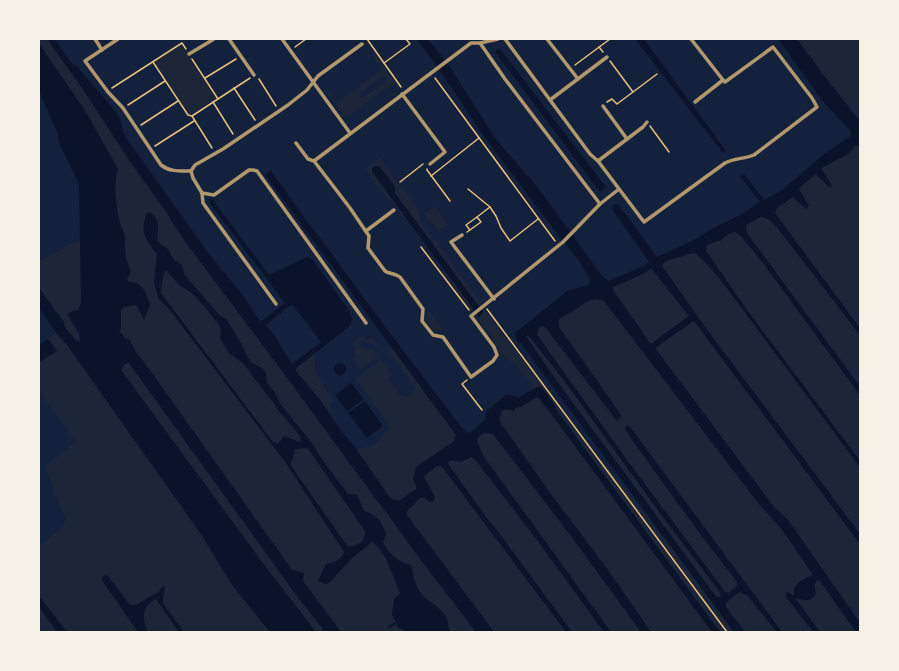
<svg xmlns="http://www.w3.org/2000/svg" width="899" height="671" font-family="'Asap Condensed',sans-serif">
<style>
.green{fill:#1d2539;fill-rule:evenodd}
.water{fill:#0b132b;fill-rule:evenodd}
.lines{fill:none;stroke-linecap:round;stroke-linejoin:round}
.stream{stroke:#0b132b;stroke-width:2.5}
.canal{stroke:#0b132b;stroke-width:9}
.path{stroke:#e5c07b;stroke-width:1.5}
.minor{stroke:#b1986c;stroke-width:3.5}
</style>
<rect width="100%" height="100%" fill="#14213d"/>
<g class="green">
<path d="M 39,39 L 47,39 L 82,88 L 131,163 L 169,216 L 171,220 L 184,240 L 285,375 L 381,506 L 387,513 C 415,554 446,592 476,632 L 451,632 C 447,627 449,620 445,615 C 439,607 433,605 426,599 C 416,590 414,578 411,565 C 407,564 403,563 399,561 C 383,553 379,530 373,515 L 364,511 L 357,495 L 348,494 C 335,477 323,459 310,441 C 299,425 285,412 275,394 C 270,385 267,384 266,373 L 251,362 L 247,356 L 242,345 L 224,317 L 219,315 L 184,274 L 182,265 L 174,260 L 167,248 L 161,245 L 157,240 L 157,235 L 151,246 L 157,254 L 154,283 L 159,299 L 170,310 L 286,463 L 344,552 C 342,560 333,563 326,564 L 318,581 L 330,582 L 353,557 L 372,541 C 387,552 393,577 400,593 L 392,614 L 398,627 L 406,632 L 341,632 L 303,581 L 292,570 L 147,366 L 136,352 L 130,341 L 125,338 L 119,331 L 121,329 L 121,310 L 124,308 L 136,282 L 129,282 L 127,279 L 131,271 C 124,257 126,252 125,237 C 124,231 120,225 119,219 C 116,206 113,182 118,169 L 84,109 L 39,44 Z"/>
<path d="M 797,39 L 860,39 L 860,121 L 825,77 Z"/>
<path d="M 180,46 L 182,46 L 215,97 L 215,99 L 191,114 L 188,114 L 155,62 Z"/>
<path d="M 375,54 L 396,81 L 346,118 L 328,95 L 330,94 L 337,103 L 382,69 L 374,59 L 375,58 L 373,55 ZM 383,76 L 387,79 C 385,82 365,97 362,98 C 361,98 360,98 359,98 L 359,94 Z"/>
<path d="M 860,145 L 860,328 L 775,214 L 777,208 L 794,197 L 805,208 L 809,205 L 799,189 L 801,186 L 816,174 L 829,187 L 832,186 L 821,168 L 848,154 L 855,146 Z"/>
<path d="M 380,158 L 419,211 C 418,222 424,230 433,237 L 429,239 L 395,193 L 395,186 L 372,172 L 382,185 L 379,187 L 365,169 Z"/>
<path d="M 383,186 L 407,219 L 406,220 L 390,199 L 388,200 L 380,188 Z"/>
<path d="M 435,206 L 448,224 L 438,231 L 424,214 Z"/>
<path d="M 761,217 L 768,219 L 776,226 L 860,335 L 860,385 L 776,273 L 747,233 L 746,225 Z"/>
<path d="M 735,232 L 740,235 L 763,263 L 860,395 L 860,461 L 752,317 L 706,251 L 707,245 L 722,239 L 730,233 Z"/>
<path d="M 81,239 L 81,303 L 78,310 L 68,314 L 80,339 L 79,342 L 65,328 L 64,322 L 39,288 L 39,261 Z"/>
<path d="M 434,239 L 481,303 L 478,306 L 431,241 Z"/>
<path d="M 693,253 L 699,255 L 723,283 L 860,467 L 860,534 L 705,327 L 662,266 L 665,261 Z"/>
<path d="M 651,268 L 689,316 L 652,343 L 650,343 L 613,290 L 613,287 L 648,272 L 652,269 Z"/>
<path d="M 165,270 L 168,272 L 179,285 L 192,293 L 205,307 L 219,325 L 229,353 L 243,363 L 275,405 L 278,410 L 301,437 L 300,443 L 281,442 L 278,444 L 272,441 L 161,293 L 163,276 Z"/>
<path d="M 445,270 L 457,286 L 454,288 L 442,272 Z"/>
<path d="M 457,287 L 474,309 L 471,311 L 454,289 Z"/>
<path d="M 596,299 L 604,301 L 759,504 L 781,528 L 813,575 L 802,579 L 794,596 L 790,593 L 787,598 L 813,632 L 782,632 L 630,426 L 625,429 L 635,444 L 701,535 L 738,582 L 737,586 L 728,593 L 725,592 L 630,464 L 537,335 L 539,328 L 542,326 L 545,326 L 593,389 L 622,416 L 559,327 L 559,319 L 579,308 L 584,303 Z"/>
<path d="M 428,309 L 443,330 L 441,331 L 432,329 L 426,320 Z"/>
<path d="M 485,309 L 509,342 L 674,550 L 734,632 L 720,632 L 546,396 L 541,400 L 712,632 L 651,632 L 603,563 L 550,493 L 500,422 L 499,418 L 502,411 L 507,409 L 514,411 L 520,398 L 531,390 L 532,386 L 513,361 L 510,363 L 479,321 L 478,318 Z"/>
<path d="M 694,320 L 860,544 L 860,623 L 788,520 L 774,507 L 655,348 Z"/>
<path d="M 56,333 L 67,345 L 201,534 L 232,585 L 270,632 L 184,632 L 163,604 L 162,587 L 159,592 L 146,599 L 136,605 L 130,605 L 108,576 L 106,575 L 102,580 L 138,632 L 67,632 L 39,596 L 39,546 L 62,528 L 66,519 L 54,492 L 49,476 L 44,467 L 76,442 L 39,391 L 39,362 L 57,351 L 48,339 Z"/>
<path d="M 528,335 L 563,379 L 665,520 L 716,587 L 721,595 L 721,597 L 717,598 L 556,380 L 528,339 L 526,336 Z"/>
<path d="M 363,336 L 366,341 L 372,337 L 379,346 L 361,341 L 360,347 L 374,350 L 378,357 L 360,370 L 352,359 L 356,356 L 353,352 L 356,349 L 352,344 Z"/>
<path d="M 393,348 L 456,435 L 454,441 L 444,448 L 413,479 L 416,485 L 416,489 L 399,501 L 392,499 L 388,495 L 357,451 C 364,446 367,448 373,445 C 381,442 383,433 389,428 L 389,425 L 355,379 L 373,365 L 374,367 L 377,365 L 376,363 L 381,360 L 392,375 L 388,378 L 401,396 L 403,394 L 406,397 L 416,389 L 389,351 Z"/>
<path d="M 314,354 C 315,360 315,365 316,370 C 319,381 328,391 333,401 L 329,404 L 333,410 L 329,413 L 321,401 L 296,371 L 296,368 Z"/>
<path d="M 129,363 L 291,588 L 322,628 L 323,632 L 316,632 L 262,562 L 121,370 L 123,365 Z"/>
<path d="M 487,433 L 493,434 L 512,458 L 571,536 L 641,632 L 611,632 L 484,457 L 478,444 L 477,439 L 482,434 Z"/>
<path d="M 306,448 L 309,450 L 365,531 C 366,542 358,546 348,547 L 291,466 C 290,460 295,456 295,449 Z"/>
<path d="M 471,457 L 474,459 L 537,540 L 604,632 L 572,632 L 496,529 L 489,521 L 448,464 L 448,462 L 451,460 L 461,462 Z"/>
<path d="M 437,466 L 441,466 L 443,468 L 566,632 L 494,632 L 407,515 L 407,511 L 420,498 L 425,498 L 430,502 L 424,477 C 425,475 434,467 437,466 Z"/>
<path d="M 818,580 L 820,581 L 856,632 L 820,632 L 796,601 L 797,598 L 803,601 L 816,593 C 815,588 813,584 818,580 Z"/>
<path d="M 739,592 L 747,595 L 777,632 L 745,632 L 726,607 C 726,599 734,596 739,592 Z"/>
<path d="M 156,599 L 179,632 L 148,632 C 141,619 141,606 156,599 Z"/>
<path d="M 39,607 L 57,632 L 39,632 Z"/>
</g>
<g class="water">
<path d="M 47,39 L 55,39 L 73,65 L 76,65 L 119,116 L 124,134 L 134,149 L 209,254 L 245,298 L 260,322 L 285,303 L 209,202 L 212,199 L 269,275 L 307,257 L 312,259 L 350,312 L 352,319 L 350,326 L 296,368 L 296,371 L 321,401 L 341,431 L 352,443 L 388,495 L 392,499 L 399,501 L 416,489 L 416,485 L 413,479 L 416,467 L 454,441 L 456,435 L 265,175 L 271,171 L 309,224 L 317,234 L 389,332 L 462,428 L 469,433 L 472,431 L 485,420 L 486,411 L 507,394 L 520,398 L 514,411 L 507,409 L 502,411 L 499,418 L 500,422 L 550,493 L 603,563 L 651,632 L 641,632 L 571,536 L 493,434 L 487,433 L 482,434 L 477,439 L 478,444 L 484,457 L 611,632 L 604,632 L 537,540 L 475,459 L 471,457 L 461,462 L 451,460 L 448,462 L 448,464 L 489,521 L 496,529 L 572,632 L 566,632 L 443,468 L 441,466 C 434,466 435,468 431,471 C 428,474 426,474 424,477 L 435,497 L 434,501 L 430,502 L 425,498 L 420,498 L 407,511 L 407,515 L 494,632 L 476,632 C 446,592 415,554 387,513 L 381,506 L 285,375 L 184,240 L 171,220 L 169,216 L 131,163 L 82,88 ZM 293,305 L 321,342 L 292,364 L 291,363 L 275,336 L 266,325 L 288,307 Z"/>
<path d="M 416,39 L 428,39 L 450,67 L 495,138 L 539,189 L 602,276 L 609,281 L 644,266 L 649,262 L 612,209 L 613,205 L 618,204 L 657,257 L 698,238 L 711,229 L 742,214 L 760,202 L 740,176 L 744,174 L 764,200 L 782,190 L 824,154 L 849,137 L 851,134 L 850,130 L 824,103 L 778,39 L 797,39 L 825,77 L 860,121 L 860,145 L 855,146 L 848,154 L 821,168 L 832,186 L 829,187 L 816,174 L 801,186 L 799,189 L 809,206 L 806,209 L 793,197 L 777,208 L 775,213 L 860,328 L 860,335 L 776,226 L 768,219 L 761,217 L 746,225 L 747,233 L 860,387 L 860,395 L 763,263 L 740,235 L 735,232 L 730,233 L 720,241 L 717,241 L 707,245 L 706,251 L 752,317 L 860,461 L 860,467 L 723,283 L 706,263 L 696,254 L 693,253 L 665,261 L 662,266 L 705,327 L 860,534 L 860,544 L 694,321 L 655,348 L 774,507 L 788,520 L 860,623 L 860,632 L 856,632 L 820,581 L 818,580 C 813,584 815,588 816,593 C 813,602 804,601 797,598 L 796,599 L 820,632 L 813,632 L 787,598 L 786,595 L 788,592 L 794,596 L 794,588 L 800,581 L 813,575 L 781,528 L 759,504 L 604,301 L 596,299 L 590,300 L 559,319 L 559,327 L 622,416 L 617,421 L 545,327 L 542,326 L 539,328 L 537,335 L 630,464 L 725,592 L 729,593 L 737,586 L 737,582 L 701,535 L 635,444 L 625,429 L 627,425 L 629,426 L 782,632 L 777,632 L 747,595 L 739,592 L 726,603 L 726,607 L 745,632 L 734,632 L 541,371 L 522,344 L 517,341 L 515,333 L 567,291 L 588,285 L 590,283 L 590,280 L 580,262 L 559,236 L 483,135 L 434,62 ZM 651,268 L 689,316 L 652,343 L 650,343 L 613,290 L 613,287 L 641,275 ZM 528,335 L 563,379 L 665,520 L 716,587 L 721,594 L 720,597 L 717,598 L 556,380 L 528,339 L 526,336 Z"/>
<path d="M 635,39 L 644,39 L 726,151 L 723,153 Z"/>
<path d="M 39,44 L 84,109 L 118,169 C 113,182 116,206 119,219 C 120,225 124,231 125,237 C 125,252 124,257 131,271 L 127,279 L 129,282 C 143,282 145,292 150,304 L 144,320 L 136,305 L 124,307 L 121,310 L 121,329 L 119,331 L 125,338 L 130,341 L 136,352 L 147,366 L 292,570 L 304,573 L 303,581 L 341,632 L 323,632 L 322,628 L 291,588 L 129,363 L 125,364 L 121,370 L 262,562 L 316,632 L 270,632 L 232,585 L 201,534 L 67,345 L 56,333 L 39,308 L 39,288 L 64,322 L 65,328 L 76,341 L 80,341 L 79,333 L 67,314 L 75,310 L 78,310 L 81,303 L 79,186 L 77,180 L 59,143 L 57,132 L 39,91 Z"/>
<path d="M 498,49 L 501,50 L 606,187 L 600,192 L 496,53 L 496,51 Z"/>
<path d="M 375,166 L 380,167 L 395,186 L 395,193 L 483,312 L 479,317 L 372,172 L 372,168 Z"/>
<path d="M 149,212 C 161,219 158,229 157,240 L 161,245 L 167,248 L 174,260 L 182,265 L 184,274 L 219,315 L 227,320 L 242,345 L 247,356 L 251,362 L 262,368 L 266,373 L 267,383 L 275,393 L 280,404 L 311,442 L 327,467 L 348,494 L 357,495 L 364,511 C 378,516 381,520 386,534 L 383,542 C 391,556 395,560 411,565 C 414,578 416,590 426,599 C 434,605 438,606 445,615 C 449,620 447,627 451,632 L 406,632 L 398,627 L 392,614 L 394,599 L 400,593 C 393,577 387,552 372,542 L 353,557 L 330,582 L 326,584 L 318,581 L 326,564 C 333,563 342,560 344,552 L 286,463 L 170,310 L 159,299 L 154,283 L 157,254 C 144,237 141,235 146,214 ZM 165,270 L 168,272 L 179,285 L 192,293 L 205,307 L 219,325 L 221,331 L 220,339 L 229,353 L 243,363 L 275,405 L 278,410 L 301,437 L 300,442 L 284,436 L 278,444 L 272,441 L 161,293 L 163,276 ZM 306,448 L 309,450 L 365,531 C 366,542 357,546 348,547 L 291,466 C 290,460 295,456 295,449 Z"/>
<path d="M 48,339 L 57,351 L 39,362 L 39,345 Z"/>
<circle cx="340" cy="369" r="6"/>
<path d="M 351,383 L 364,399 L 347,411 L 335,395 Z"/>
<path d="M 546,396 L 720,632 L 712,632 L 541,400 Z"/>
<path d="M 365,401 L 383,426 L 367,438 L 348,413 Z"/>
<path d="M 106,575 L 108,576 L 130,605 L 136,605 L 146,599 L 159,592 L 162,587 L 165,586 L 163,598 L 163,604 L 184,632 L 179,632 L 156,599 C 141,606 142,619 148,632 L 138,632 L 102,580 L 103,576 Z"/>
<path d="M 39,596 L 67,632 L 57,632 L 39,607 Z"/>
</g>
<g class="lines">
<path class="stream" d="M 389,627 L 396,623"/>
<path class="canal" d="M 507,405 L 518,403 L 539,391 L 551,407"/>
<g class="path">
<path d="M 367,39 L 401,87"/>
<path d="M 295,47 L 306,39"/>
<path d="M 599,47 L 603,52"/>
<path d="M 192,59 L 218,99"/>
<path d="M 610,61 L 633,92"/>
<path d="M 153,62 L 188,115 L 192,116 L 212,148"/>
<path d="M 384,63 L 410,44 L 406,39"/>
<path d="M 575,65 L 610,39"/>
<path d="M 205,78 L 236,59"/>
<path d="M 435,78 L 555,241"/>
<path d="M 259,79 L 276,106"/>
<path d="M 112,88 L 182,43 L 186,49"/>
<path d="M 234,88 L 255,120"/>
<path d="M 213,102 L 233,134"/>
<path d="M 607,102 L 612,99 L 617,104 L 657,74"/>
<path d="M 128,105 L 165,81"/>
<path d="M 192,116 L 250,78"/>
<path d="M 141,125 L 178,101"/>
<path d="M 650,126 L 669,152"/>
<path d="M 155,146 L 194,121"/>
<path d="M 427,169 L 427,170 L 450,201"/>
<path d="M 431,176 L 479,138"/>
<path d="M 400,182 L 423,164"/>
<path d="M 468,189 L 490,207 L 496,216 L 501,228 L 510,241 L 538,219"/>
<path d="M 470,230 L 466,225 L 477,217"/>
<path d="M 467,232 L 481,222 L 477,217 L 490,207"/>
<path d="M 421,247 L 469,310"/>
<path d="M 487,309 L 727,632"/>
<path d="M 467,380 L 462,384 L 482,410"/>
</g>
<g class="minor">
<path d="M 95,39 L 102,50"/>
<path d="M 118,39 L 85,61 L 108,92 L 123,108 L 161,165 C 170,172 180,171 191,171 L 195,165 L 223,149 L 288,105 L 307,90 L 318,76 L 362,44"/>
<path d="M 229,39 L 254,75"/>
<path d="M 282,39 L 350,133"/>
<path d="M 505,39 L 550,100"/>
<path d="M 547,39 L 578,79"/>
<path d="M 691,39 L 723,80"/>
<path d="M 480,43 L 505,79 L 600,204"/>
<path d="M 189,54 L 214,39"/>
<path d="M 402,94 L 445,152 L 430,164"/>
<path d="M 603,106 L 627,139"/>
<path d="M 647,122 L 643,127 L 598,161 L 644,222 L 725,163 C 734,158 744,159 754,155 L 817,107 L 812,98 L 773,47 L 725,82 L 723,80 L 695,102"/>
<path d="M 296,143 L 308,159 L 314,161 L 350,208 L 369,236 L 368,248 L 385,271 C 389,274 395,273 400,277 L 423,309 L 422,321 L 433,335 L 443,337 L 471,377 L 493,361 L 497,355 L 494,347 L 471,316 L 563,242 L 600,204 L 619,189"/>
<path d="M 314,161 L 471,43 L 480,43 L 498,39"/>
<path d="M 598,161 L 590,154 L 550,100 L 607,57"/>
<path d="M 191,171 L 193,178 L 202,193"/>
<path d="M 202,193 L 214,195 L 249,170 L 253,170 L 257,171 L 366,323"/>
<path d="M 202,193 L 203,203 L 276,304"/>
<path d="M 366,231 L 394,210"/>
<path d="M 462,235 L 451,242 L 494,299"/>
</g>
</g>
<rect width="899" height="671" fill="none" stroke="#f6f1e7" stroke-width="80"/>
</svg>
